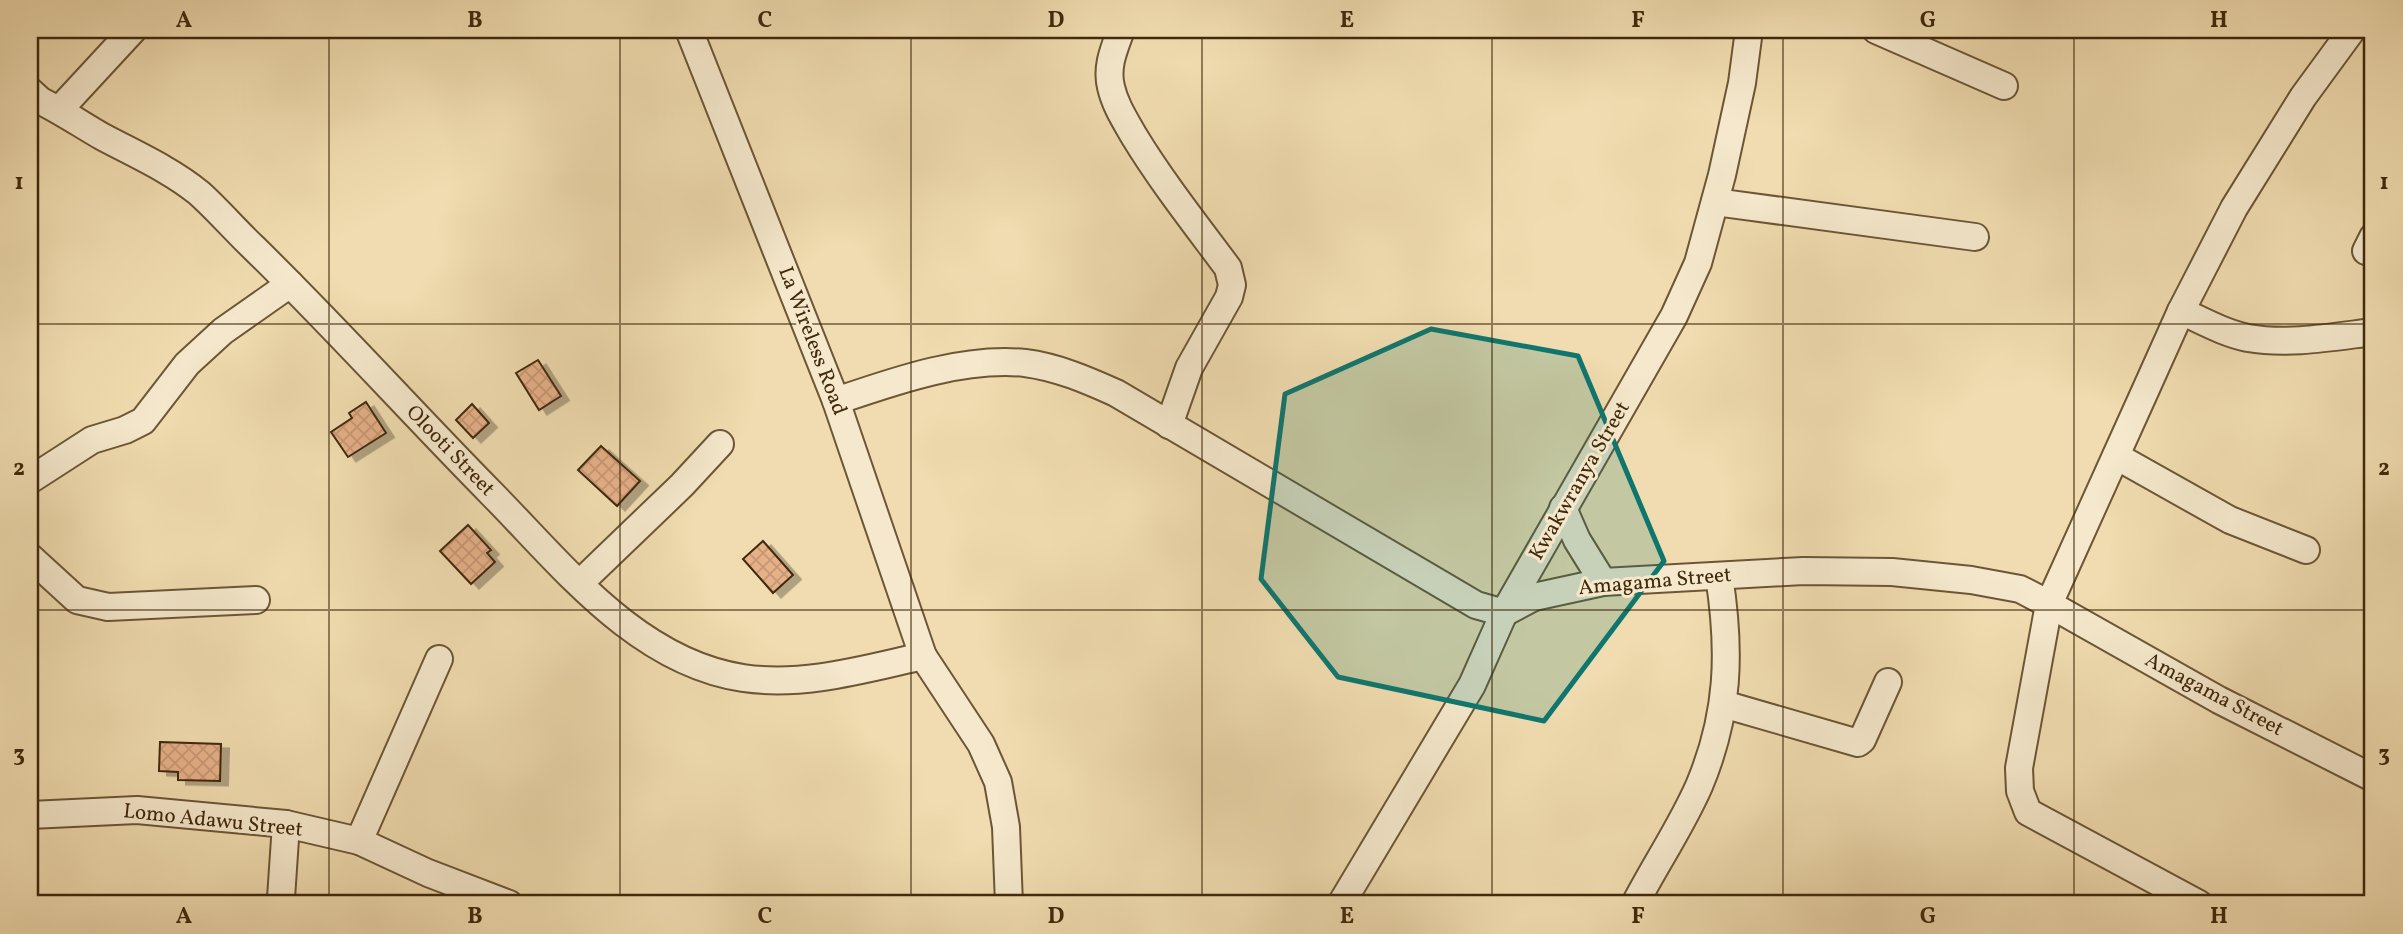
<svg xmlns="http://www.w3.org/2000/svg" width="2403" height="934" font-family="Vollkorn,serif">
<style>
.building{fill:url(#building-cross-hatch);stroke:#40290c;stroke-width:2;filter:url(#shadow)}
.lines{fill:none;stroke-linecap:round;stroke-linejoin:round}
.minor-casing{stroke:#6c5635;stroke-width:30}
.minor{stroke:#f5e8cc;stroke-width:26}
.marked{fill:#0f766e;fill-opacity:0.2;stroke:#0f766e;stroke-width:5;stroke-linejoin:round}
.grid{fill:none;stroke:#40290c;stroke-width:2;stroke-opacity:0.55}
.labels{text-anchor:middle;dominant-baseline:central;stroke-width:6;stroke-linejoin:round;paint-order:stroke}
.street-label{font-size:21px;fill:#40290c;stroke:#f5e8cc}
.neatline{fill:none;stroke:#40290c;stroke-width:2.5}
.grid-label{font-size:23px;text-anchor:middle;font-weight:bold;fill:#40290c}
</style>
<defs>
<pattern id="building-cross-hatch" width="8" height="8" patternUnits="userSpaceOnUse" patternTransform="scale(1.75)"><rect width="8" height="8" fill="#e6b088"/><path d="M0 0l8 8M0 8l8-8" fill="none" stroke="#c69774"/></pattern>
<filter id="shadow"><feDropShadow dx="8" dy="4.5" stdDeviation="0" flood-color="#0004"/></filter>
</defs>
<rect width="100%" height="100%" fill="#f0dcb0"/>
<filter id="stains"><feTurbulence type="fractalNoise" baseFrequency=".00286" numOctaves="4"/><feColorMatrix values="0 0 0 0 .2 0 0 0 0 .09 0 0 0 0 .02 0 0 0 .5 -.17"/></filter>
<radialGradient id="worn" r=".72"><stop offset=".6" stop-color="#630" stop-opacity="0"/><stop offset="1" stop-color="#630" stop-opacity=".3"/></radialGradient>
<g class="building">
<path d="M 538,360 L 561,396 L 539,410 L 516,373 Z"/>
<path d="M 366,402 L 386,433 L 348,457 L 331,432 L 352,418 L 349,413 Z"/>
<path d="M 472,404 L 489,423 L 473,438 L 456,420 Z"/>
<path d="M 601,446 L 640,481 L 617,506 L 578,470 Z"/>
<path d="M 468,525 L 491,550 L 487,553 L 495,562 L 471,584 L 440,551 Z"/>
<path d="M 763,541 L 793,575 L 773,593 L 743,559 Z"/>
<path d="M 160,742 L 221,744 L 220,781 L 178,780 L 178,772 L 159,771 Z"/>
</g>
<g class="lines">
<defs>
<g id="minor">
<path d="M 689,30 L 836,401 L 923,656 L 981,744 L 998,782 L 1006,827 L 1009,904"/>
<path d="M 1121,30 C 1114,49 1106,67 1111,87 C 1115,105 1125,120 1134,136 C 1162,182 1196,225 1228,268 L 1232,285 L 1229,297 L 1189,368 L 1169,425"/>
<path d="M 1876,30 L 2004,86"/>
<path d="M 30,91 L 41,101 C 63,112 82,125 103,137 C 135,154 171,170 199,193 C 218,210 235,230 254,248 C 336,328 412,413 493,495 C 563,566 637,662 743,678 C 804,687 864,669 923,656"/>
<path d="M 59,110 L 133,30"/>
<path d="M 1715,202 L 1975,237"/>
<path d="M 2366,251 L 2373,237"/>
<path d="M 2181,311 C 2203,321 2224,333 2248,338 C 2289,345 2332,337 2373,332"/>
<path d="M 836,401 C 895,381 962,357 1025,363 C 1057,367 1087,380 1116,393 L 1476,605 L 1504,613 L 1534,597 L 1603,582 L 1803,571 L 1892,572 L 1971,580 L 2020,589 L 2049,604 L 2219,700 L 2373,778"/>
<path d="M 2116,456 L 2230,520 L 2306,550"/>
<path d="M 30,480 L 92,440 L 125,430 L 143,421 L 187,364 L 223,331 L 290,284"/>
<path d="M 1563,508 L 1577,540 L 1603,582"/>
<path d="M 30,557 L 77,600 L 108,607 L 256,600"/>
<path d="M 580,583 L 682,485 L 720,444"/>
<path d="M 1723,704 L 1858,743 L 1862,740 L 1888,682"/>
<path d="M 30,815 L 137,810 L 286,824 L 359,841 L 428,873 L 509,904"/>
<path d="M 359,841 L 439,659"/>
<path d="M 277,904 L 281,898 L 286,824"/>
<path d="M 1341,904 L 1472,685 L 1504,613 L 1674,316 L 1698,263 L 1722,175 L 1742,83 L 1749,30"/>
<path d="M 1635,904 C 1655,865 1681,827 1699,786 C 1729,715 1731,652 1719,576"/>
<path d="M 2199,904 L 2028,812 L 2020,791 L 2019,768 L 2049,604 L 2146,389 L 2181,311 L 2234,208 L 2303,97 L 2352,30"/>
</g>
</defs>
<use href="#minor" class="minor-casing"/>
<use href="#minor" class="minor"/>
</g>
<path class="marked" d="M 1431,329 L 1578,356 L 1664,561 L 1544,721 L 1338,677 L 1261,579 L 1285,394 Z"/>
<path class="grid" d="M 329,30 L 329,904M 620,30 L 620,904M 911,30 L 911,904M 1202,30 L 1202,904M 1492,30 L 1492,904M 1783,30 L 1783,904M 2074,30 L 2074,904M 30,324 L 2373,324M 30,610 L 2373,610"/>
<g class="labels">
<g class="street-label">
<text transform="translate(812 341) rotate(69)">La Wireless Road</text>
<text transform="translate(450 451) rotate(46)">Olooti Street</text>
<text transform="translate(1580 481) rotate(-60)">Kwakwranya Street</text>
<text transform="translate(1655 582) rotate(-5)">Amagama Street</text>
<text transform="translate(2214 695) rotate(28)">Amagama Street</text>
<text transform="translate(213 821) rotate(6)">Lomo Adawu Street</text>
</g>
</g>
<rect width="2403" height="934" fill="none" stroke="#f0dcb0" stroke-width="77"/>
<rect x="38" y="38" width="2326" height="857" class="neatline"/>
<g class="grid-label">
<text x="184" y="27">A</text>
<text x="475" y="27">B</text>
<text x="765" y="27">C</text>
<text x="1056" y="27">D</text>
<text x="1347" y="27">E</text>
<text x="1638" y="27">F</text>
<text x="1928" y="27">G</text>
<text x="2219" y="27">H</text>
<text x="19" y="189">1</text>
<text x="2384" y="189">1</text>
<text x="19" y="475">2</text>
<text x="2384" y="475">2</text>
<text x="19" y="761">3</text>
<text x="2384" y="761">3</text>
<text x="184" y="923">A</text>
<text x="475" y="923">B</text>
<text x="765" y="923">C</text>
<text x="1056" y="923">D</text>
<text x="1347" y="923">E</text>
<text x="1638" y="923">F</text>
<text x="1928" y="923">G</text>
<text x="2219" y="923">H</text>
</g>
<rect width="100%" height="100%" filter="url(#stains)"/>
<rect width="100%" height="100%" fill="url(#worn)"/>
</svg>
